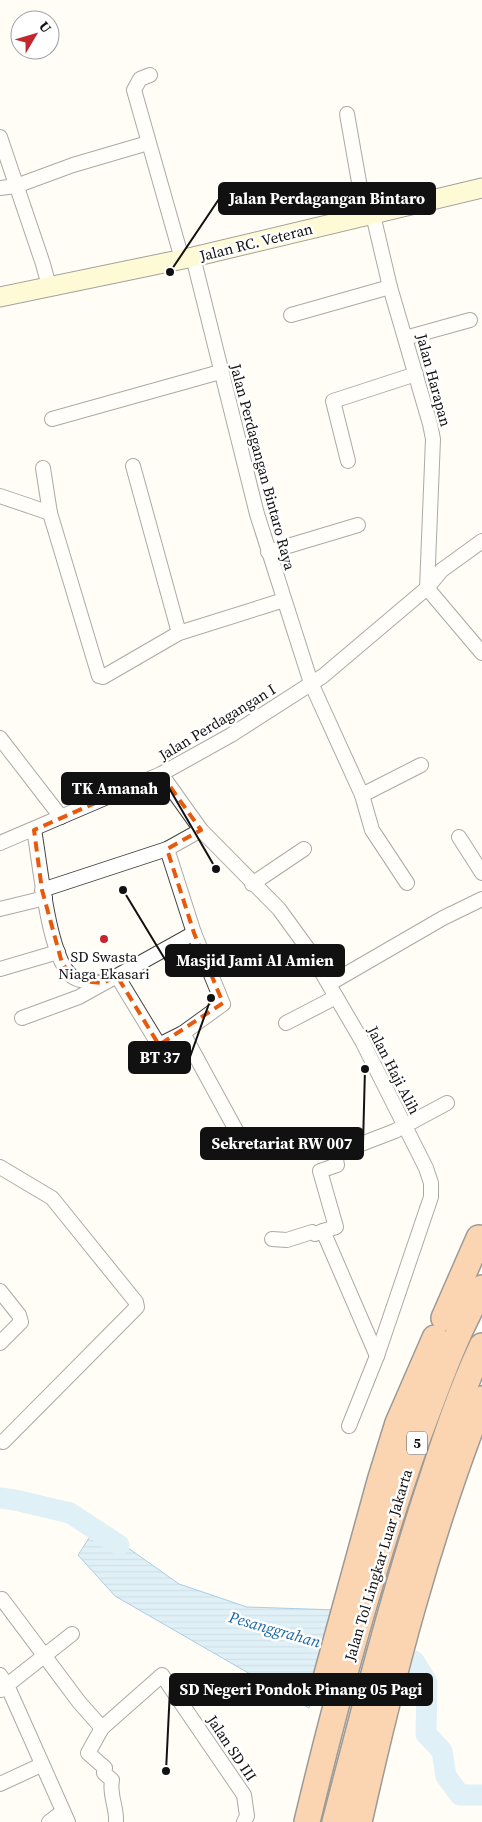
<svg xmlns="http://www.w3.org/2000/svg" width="482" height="1822" font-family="'Source Serif 4',serif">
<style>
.water{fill:url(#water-rules);stroke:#3f96cf}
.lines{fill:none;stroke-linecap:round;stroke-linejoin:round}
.river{stroke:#b9e0f7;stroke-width:21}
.street-casing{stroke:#444;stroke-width:16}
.secondary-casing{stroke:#333;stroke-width:21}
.highway-casing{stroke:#222;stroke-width:28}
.street{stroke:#fff;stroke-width:14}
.secondary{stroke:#fff6b0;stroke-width:19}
.highway{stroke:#f5a25d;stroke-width:25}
.marked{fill:none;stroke:#e8590c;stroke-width:4;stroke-dasharray:10 6;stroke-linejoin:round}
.poi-dot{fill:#c4262e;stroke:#fff;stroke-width:2}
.labels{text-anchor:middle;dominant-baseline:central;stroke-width:5;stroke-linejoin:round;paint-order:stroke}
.shield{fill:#fff;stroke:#585858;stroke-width:1}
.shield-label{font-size:14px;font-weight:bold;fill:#111}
.street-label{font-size:15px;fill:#111;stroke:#fff}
.poi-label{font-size:15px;fill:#111;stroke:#fff}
.water-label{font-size:16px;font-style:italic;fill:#1768a6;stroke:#fff}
.leader{fill:none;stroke:#111;stroke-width:2}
.callout-dot{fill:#111;stroke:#fff;stroke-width:2}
.callout{fill:#111;stroke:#111;stroke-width:2}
.callout-label{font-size:16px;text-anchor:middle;font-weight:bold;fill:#fff}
</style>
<defs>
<pattern id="water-rules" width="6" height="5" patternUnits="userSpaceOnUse" patternTransform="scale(1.25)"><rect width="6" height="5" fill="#b9e0f7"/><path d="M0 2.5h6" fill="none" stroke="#9ebfd3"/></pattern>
</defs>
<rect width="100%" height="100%" fill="#fffdf5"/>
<path class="water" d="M 97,1526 L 179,1584 L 247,1607 L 337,1610 L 309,1708 L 115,1596 L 78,1555 Z"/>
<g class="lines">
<g class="river">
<path d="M 0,1498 L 15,1500 L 70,1513 L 119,1545"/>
<path d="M 337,1646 L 414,1661 L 427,1682 L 426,1734 L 442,1751 L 446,1776 L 460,1795 L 482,1795"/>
</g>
<defs>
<g id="street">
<path d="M 150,75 L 140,79 L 134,90 L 182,259"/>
<path d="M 347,114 L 365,216"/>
<path d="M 0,137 L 43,264 L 49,286"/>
<path d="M 0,188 L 16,186 L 73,165 L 148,143"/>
<path d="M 373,215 L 390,287 L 430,424 L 433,439 L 427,588 L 482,653"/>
<path d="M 193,257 L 257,514 L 311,683 L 362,795 L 372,830 L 407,883"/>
<path d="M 291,315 L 390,287"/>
<path d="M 405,338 L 470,320"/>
<path d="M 52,419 L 220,372"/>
<path d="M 348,461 L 333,401 L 416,374"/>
<path d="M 133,466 L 179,633"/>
<path d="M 43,468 L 50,513 L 99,676 L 103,677 L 179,633 L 284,600"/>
<path d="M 0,496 L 50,513"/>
<path d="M 268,552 L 358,525"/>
<path d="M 0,738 L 61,817"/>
<path d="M 161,774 L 201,830 L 279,909 L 308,949 L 362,1041 L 426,1168 L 431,1183 L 431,1197 L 377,1356 L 349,1426"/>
<path d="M 362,795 L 421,765"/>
<path d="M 34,830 C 40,860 48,960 73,977 C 81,982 93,982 103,983"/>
<path d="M 459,837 L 482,873"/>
<path d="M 0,843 L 161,774 L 231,735 L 323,676 L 427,588 L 442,570 L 482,541"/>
<path d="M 252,884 L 304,849"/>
<path d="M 42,890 L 167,849 L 201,830"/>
<path d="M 0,909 L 45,898"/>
<path d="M 0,969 L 58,952"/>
<path d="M 117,976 L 159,1045 L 183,1033 L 223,1004 L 194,933 L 167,849"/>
<path d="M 329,984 L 443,918 L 482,899"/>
<path d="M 22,1018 L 79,997 L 194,933"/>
<path d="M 286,1023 L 336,997"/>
<path d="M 183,1033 L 243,1143"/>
<path d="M 0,1167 L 52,1198 L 136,1302 L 137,1307 L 3,1442"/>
<path d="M 272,1239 L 287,1240 L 312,1232 L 315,1234 L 323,1231"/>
<path d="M 0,1291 L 19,1315 L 21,1322 L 0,1343"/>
<path d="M 377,1356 L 323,1231 L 336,1227 L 320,1171 L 337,1165 L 335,1154 L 395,1131 L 447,1103"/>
<path d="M 2,1599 L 79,1702 L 102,1728"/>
<path d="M 0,1675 L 7,1685 L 68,1822"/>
<path d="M 1,1690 L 72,1634"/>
<path d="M 0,1784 L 41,1765"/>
<path d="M 49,1822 L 62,1812"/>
<path d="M 116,1822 C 117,1807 109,1795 112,1780 L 104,1773 L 105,1768 L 88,1753 L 102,1728 L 162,1675 L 244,1795 L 247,1816 L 244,1822"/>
</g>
<path id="secondary" d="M 0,297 L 193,257 L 482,188"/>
<g id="highway">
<path d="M 444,1318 L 479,1238"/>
<path d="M 324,1685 L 380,1481 L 398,1423 L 435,1338"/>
<path d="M 307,1822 C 338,1692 373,1563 418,1437 C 437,1387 455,1334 482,1288"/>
<path d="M 335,1822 C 364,1711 392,1600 428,1491 C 444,1442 460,1393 482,1346"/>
<path d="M 359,1822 C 391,1679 428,1536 482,1399"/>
</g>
</defs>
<use href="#street" class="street-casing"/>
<use href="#secondary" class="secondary-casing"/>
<use href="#highway" class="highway-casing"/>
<use href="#street" class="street"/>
<use href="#secondary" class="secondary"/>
<use href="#highway" class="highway"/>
</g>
<path d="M0 0H482V1822H0ZM 161,774 L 201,830 L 167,849 L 194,933 L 223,1003 L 159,1045 L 117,976 L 103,983 L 83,981 L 73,977 L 62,963 L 42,890 L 34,830 Z" fill="#fffdf5" fill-opacity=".55" fill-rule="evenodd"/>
<path class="marked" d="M 161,774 L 201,830 L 167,849 L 194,933 L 223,1003 L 159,1045 L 117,976 L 103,983 L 83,981 L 73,977 L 62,963 L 42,890 L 34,830 Z"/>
<circle class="poi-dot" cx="104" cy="939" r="5"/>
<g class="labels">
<rect class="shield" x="407" y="1431.5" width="20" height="23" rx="4"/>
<g class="shield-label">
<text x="417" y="1443">5</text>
</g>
<g class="street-label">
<text transform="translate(256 242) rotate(-14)">Jalan RC. Veteran</text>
<text transform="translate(434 380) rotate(75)">Jalan Harapan</text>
<text transform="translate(263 467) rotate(75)">Jalan Perdagangan Bintaro Raya</text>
<text transform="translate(217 722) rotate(-31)">Jalan Perdagangan I</text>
<text transform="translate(394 1070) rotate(63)">Jalan Haji Alih</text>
<text transform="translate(378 1565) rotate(-73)">Jalan Tol Lingkar Luar Jakarta</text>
<text transform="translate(232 1748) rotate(56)">Jalan SD III</text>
</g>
<g class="poi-label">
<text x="104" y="956">SD Swasta<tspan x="104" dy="17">Niaga Ekasari</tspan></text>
</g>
<g class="water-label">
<text transform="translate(275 1629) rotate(16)">Pesanggrahan</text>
</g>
</g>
<path class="leader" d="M170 272L219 199M216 869L169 788M123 890L166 961M211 998L190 1057M365 1069L363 1144M166 1771L170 1689"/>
<g class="callout-dot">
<circle cx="170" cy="272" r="5"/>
<circle cx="216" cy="869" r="5"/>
<circle cx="123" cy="890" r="5"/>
<circle cx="211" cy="998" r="5"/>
<circle cx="365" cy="1069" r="5"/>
<circle cx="166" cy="1771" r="5"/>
</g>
<g class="callout">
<rect x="219" y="183" width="216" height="31" rx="5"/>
<rect x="62" y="773" width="107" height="31" rx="5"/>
<rect x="166" y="945" width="178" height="31" rx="5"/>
<rect x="129" y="1042" width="61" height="31" rx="5"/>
<rect x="201" y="1128" width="162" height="31" rx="5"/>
<rect x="170" y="1674" width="262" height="31" rx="5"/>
</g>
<g class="callout-label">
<text x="327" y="204">Jalan Perdagangan Bintaro</text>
<text x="115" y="794">TK Amanah</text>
<text x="255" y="966">Masjid Jami Al Amien</text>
<text x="160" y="1063">BT 37</text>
<text x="282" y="1149">Sekretariat RW 007</text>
<text x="301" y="1695">SD Negeri Pondok Pinang 05 Pagi</text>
</g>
<g transform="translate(35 35) rotate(52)"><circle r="24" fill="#ffffff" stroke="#a0a0a0"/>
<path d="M0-4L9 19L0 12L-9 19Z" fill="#c4262e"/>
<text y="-8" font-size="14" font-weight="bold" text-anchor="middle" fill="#111111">U</text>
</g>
</svg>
